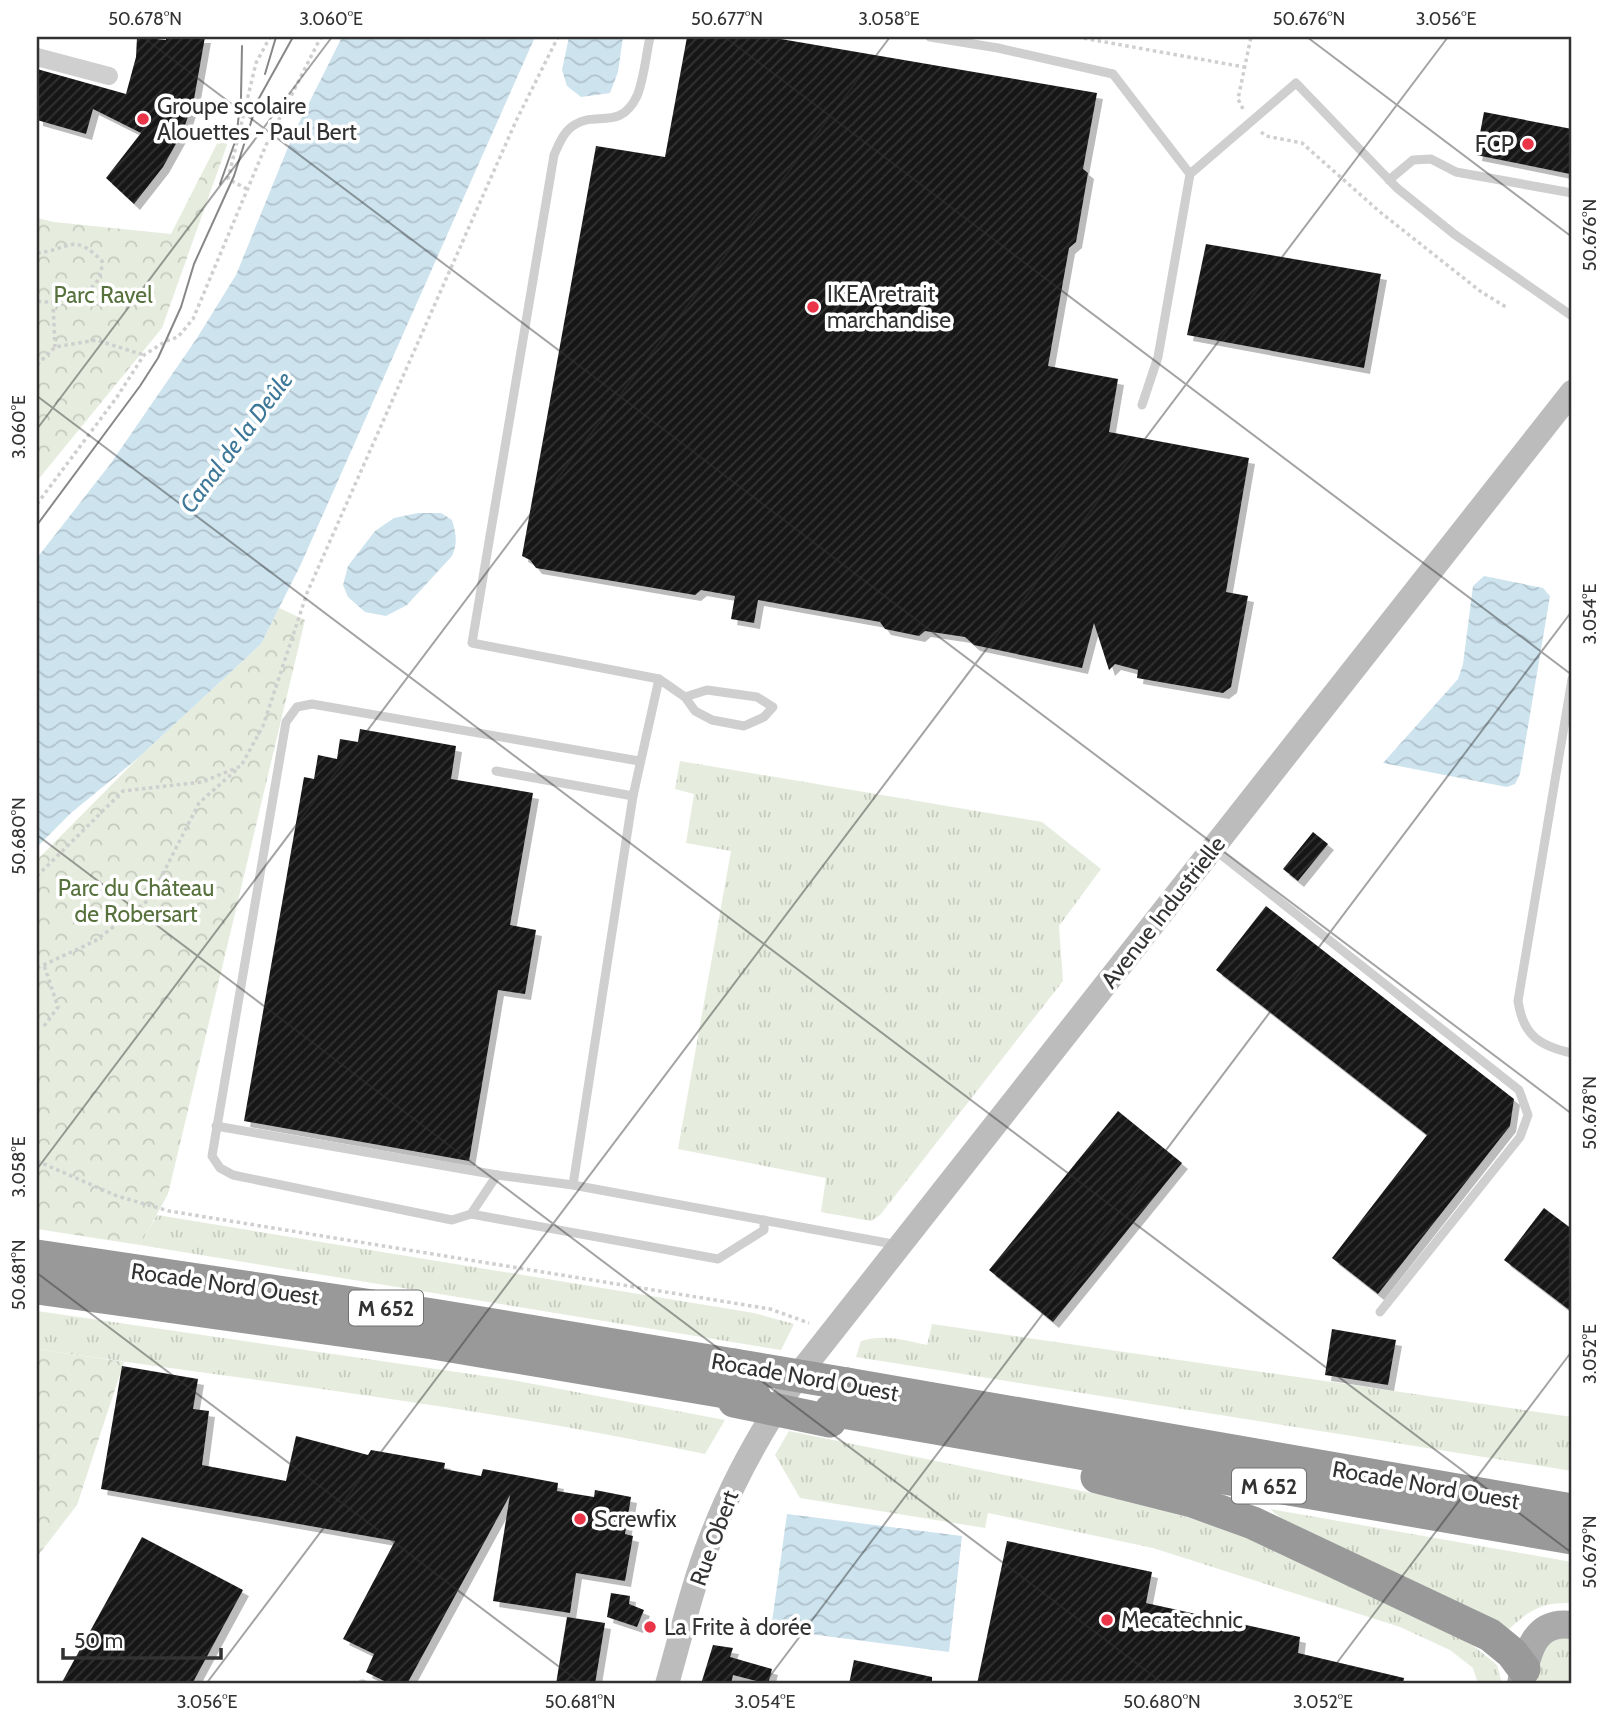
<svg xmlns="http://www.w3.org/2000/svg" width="1609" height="1721" font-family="Cabin,sans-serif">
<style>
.grass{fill:url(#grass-tufts)}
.park{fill:url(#park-crowns)}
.water{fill:url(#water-waves)}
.building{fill:url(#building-hatch);filter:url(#shadow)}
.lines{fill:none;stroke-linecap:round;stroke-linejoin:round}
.path{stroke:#cfcfcf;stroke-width:3.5;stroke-dasharray:3.5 3.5;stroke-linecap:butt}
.lane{stroke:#cfcfcf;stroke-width:9}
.street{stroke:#cfcfcf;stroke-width:18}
.secondary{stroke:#bcbcbc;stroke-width:24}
.primary{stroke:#aaa;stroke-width:28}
.highway{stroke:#999;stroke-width:33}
.tram{stroke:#878787;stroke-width:2}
.highway-bridge{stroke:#999;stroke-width:33}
.ticks{fill:none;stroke:#323232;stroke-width:2;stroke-opacity:0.45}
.poi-dot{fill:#ea3448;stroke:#fff;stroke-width:2.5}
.labels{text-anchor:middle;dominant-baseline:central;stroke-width:7;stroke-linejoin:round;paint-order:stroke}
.shield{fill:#fff;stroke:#707070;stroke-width:2}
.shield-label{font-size:21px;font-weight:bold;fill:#323232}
.poi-label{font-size:23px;fill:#323232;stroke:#fff;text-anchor:start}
.park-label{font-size:23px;fill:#57713d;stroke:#fff}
.street-label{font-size:23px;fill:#323232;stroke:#fff}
.water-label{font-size:24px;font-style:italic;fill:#3d7898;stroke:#fff}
.neatline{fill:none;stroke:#323232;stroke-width:2.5}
.ticks-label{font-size:18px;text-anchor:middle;fill:#323232}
</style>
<defs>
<pattern id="grass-tufts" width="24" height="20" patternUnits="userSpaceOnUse" patternTransform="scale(1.75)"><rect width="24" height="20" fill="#e6ecde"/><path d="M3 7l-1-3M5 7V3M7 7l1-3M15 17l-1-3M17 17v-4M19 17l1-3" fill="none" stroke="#c6cbbf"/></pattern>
<pattern id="park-crowns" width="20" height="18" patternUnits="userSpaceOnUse" patternTransform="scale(1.75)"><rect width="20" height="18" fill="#e6ecde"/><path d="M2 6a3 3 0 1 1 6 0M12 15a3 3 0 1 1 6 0" fill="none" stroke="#c6cbbf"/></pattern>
<pattern id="water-waves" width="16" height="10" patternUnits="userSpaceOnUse" patternTransform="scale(1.75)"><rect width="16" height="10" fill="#cde3ee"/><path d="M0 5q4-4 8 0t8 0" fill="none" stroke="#b0c3cd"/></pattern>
<pattern id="building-hatch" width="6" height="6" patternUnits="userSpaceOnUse" patternTransform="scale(1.75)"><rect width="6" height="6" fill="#191919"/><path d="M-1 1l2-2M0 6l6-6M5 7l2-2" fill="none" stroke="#323232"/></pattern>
<filter id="shadow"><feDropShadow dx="6" dy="6" stdDeviation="0" flood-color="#0004"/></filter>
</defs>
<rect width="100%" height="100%" fill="#fff"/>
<g class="grass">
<path d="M 680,761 L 1042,822 L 1101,869 L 1059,926 L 1063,981 L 880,1215 L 871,1221 L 821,1212 L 826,1178 L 678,1149 L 731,851 L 686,843 L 694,794 L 675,789 Z"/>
<path d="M 157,1215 L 754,1313 L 794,1324 L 781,1350 L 140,1245 Z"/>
<path d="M 37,1311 L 512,1380 L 725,1420 L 705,1454 C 484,1407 260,1382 37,1349 Z"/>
<path d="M 932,1324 L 1572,1417 L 1572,1471 L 856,1357 L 861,1341 C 884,1334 904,1340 927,1345 Z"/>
<path d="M 789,1431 L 1136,1502 L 1239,1533 L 1464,1638 L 1497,1665 L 1502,1684 L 1478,1684 L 1473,1668 L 1450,1650 L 1400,1627 L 1153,1548 L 988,1513 L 985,1528 L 800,1498 L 775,1455 Z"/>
<path d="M 1270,1509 L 1572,1562 L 1572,1603 C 1543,1602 1530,1609 1509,1629 L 1285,1521 Z"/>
<path d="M 1572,1635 L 1572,1684 L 1533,1684 L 1538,1661 L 1551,1640 Z"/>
</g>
<g class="park">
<path d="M 225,128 L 227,145 L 162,328 L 37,481 L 37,218 L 54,222 L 171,234 Z"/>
<path d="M 279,608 L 305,620 L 168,1194 L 140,1245 L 37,1229 L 37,860 L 138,758 L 261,644 Z"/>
<path d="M 37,1349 L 124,1362 L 77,1505 L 37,1557 Z"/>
</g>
<g class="water">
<path d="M 342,37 L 535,37 L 301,564 L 261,644 L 138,758 L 71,813 L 37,847 L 37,558 L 111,463 L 197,338 L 236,275 L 293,135 Z"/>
<path d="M 569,37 L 623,37 L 618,72 L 610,93 L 581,97 L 567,86 L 562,70 Z"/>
<path d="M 418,513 L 441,513 L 452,520 C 456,533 458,543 452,556 L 407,605 L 386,616 L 365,612 L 348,597 L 343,585 L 348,566 L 375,531 L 394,518 Z"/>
<path d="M 1484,576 L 1543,588 L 1550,596 L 1520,774 L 1515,784 L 1507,787 L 1383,763 L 1458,679 L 1463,664 L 1473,586 Z"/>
<path d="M 787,1514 L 962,1536 L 949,1652 L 771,1629 Z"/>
</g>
<g class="building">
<path d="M 137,37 L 166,40 L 166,37 L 205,37 L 194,99 L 183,131 L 163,167 L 134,204 L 106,178 L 141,133 L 93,109 L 86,134 L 37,120 L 37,69 L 126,94 L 136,57 Z"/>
<path d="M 687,37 L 769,37 L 1097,93 L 1083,169 L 1088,173 L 1076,242 L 1069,248 L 1048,366 L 1118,379 L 1109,432 L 1249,458 L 1226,592 L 1248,596 L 1231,687 L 1223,693 L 1137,678 L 1138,670 L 1115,664 L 1109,670 L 1094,623 L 1082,668 L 974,645 L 965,637 L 925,631 L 919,636 L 885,629 L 880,622 L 758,600 L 754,623 L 731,619 L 735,596 L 701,590 L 695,595 L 536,568 L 530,560 L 522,556 L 596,146 L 665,157 Z"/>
<path d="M 1484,112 L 1572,129 L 1572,161 L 1570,174 L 1476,155 Z"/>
<path d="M 1206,244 L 1381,274 L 1364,368 L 1187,335 Z"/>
<path d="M 360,729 L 456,746 L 451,779 L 533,793 L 510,925 L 536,930 L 525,994 L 498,990 L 469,1161 L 244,1121 L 304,777 L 314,779 L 318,755 L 337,759 L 340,739 L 358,742 Z"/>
<path d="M 1313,832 L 1328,844 L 1298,881 L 1283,869 Z"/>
<path d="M 1266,906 L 1514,1099 L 1510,1126 L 1378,1294 L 1332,1258 L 1427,1135 L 1216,970 Z"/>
<path d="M 1118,1111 L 1182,1163 L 1053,1322 L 989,1270 Z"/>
<path d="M 1544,1208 L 1572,1229 L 1572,1312 L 1504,1260 Z"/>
<path d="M 1332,1329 L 1396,1340 L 1388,1385 L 1325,1375 Z"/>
<path d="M 122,1366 L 198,1379 L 193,1409 L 209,1411 L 202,1465 L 286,1481 L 296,1436 L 368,1455 L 371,1450 L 445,1463 L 444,1469 L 481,1476 L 483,1469 L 558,1483 L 557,1491 L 594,1497 L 595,1490 L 631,1497 L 625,1534 L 633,1536 L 625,1581 L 576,1573 L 570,1613 L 493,1601 L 510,1495 L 407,1684 L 390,1684 L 366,1672 L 374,1654 L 343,1639 L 395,1541 L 101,1489 Z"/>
<path d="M 142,1537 L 243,1590 L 192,1684 L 61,1684 Z"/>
<path d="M 1007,1541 L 1152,1572 L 1146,1603 L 1300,1637 L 1298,1653 L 1404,1678 L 1403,1684 L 977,1684 Z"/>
<path d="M 611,1593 L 630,1596 L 629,1604 L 644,1610 L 637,1627 L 607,1617 Z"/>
<path d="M 567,1617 L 605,1623 L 595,1684 L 556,1684 Z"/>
<path d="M 713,1645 L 733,1648 L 730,1657 L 772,1669 L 768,1684 L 733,1675 L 731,1684 L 701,1684 Z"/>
<path d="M 854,1660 L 932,1677 L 932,1684 L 849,1684 Z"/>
</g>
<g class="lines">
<g class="path">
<path d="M 1077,37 L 1244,67"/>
<path d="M 1243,109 L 1238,99 L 1251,37"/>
<path d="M 1261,132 L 1266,136 L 1302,143 L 1380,212 L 1480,291 L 1506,307"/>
<path d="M 247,189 L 228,179 L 256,63 L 270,37"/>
<path d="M 37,253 C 70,250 72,231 102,261 C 102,271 100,280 92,287 C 82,296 50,305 37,301"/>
<path d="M 53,302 L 55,347"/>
<path d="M 37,365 L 55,347 L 96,340 L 144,355"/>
<path d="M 37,504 L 117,397 L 144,355 L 166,341 L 178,337 L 193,319 L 266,145 L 321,37"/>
<path d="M 37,876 L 123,791 L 202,782 L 241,766 L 263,726 L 307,593 L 516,121 L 558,37"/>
<path d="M 37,968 L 95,941 L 150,899 L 199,803 L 236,770"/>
<path d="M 44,1026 L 58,1007 L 44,965"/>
<path d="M 37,1161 L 117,1196 L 169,1211 L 770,1309 L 809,1323"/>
</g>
<g class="lane">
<path d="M 650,37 C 646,55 644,79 637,96 C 620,131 597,111 576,124 C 564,130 559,144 554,155 L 472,643 L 659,679 L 633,796 L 573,1185 L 898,1245"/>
<path d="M 930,37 L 998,48 L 1113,74 L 1190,174"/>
<path d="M 1389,180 L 1413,160 L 1431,159 L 1456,172 L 1572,193"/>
<path d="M 1142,405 L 1158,357 L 1190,174 L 1296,83 L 1397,188 L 1454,234 L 1572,316"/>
<path d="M 659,679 L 685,697 L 695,711 L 712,720 L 744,726 L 764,717 L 773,707 L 757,697 L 707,690 L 685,697"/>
<path d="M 1572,679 L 1518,1001 C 1523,1035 1539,1046 1572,1053"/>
<path d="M 496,771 L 633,796"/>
<path d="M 1215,850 L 1519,1090 L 1528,1115 L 1520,1137 L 1380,1312"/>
<path d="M 216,1126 L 497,1175"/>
<path d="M 573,1185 L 497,1175 L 471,1214 L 718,1259 L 764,1230 L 764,1220"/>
<path d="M 471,1214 L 452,1220 L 233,1175 L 220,1168 L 212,1156 L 286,722 L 297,707 L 312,704 L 639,761"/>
<path d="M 362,1684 L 363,1684"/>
</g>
<path class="street" d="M 37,57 L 109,76"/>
<path class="secondary" d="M 667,1684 C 681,1635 693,1583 712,1535 C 735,1475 766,1422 802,1370 L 1572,392"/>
<path class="primary" d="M 1521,1684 C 1527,1654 1533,1620 1572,1625"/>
<g class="highway">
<path d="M 37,1256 L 433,1315 L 734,1365"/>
<path d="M 37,1288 L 433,1343 L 755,1397"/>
<path d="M 847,1384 L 1572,1510"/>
<path d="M 831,1410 L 1572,1538"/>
<path d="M 1097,1477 L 1192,1501 L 1253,1523 L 1490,1635 L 1512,1653 L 1524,1669"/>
</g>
<g class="tram">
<path d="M 265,74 L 276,37"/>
<path d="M 220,184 L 236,139 L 241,97 L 242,46"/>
<path d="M 37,525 L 140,386 L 158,358 L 181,307 L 194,264 L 234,176 L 258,100 L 293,37"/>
</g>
<g class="highway-bridge">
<path d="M 734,1365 L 847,1384"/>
<path d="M 734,1401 L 830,1421"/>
</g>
</g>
<path class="ticks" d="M 143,37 L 1572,1114M 725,37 L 1572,675M 1307,37 L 1572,237M 37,396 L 1572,1553M 37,429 L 332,37M 37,835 L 1164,1684M 37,1169 L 890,37M 37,1273 L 582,1684M 206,1684 L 1448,37M 764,1684 L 1572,611M 1321,1684 L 1572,1351"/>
<g class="poi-dot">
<circle cx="143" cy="119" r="7"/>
<circle cx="1528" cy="144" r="7"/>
<circle cx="813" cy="307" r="7"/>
<circle cx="580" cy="1519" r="7"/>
<circle cx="1107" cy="1620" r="7"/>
<circle cx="650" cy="1627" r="7"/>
</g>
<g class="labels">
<g class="shield">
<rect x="349" y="1290.5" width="74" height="35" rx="5"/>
<rect x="1232" y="1468.5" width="74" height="35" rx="5"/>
</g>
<g class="shield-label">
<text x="386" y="1308">M 652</text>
<text x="1269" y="1486">M 652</text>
</g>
<g class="poi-label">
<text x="157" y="106">Groupe scolaire<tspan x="157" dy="26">Alouettes - Paul Bert</tspan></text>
<text x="1514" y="144" text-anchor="end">FCP</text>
<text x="827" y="294">IKEA retrait<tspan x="827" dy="26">marchandise</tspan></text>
<text x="594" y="1519">Screwfix</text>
<text x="1121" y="1620">Mecatechnic</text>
<text x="664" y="1627">La Frite à dorée</text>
</g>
<g class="park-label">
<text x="103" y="295">Parc Ravel</text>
<text x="136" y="888">Parc du Château<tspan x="136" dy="26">de Robersart</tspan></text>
</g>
<g class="street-label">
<text transform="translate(1163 912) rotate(-52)">Avenue Industrielle</text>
<text transform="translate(225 1284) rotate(8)">Rocade Nord Ouest</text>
<text transform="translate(805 1377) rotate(10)">Rocade Nord Ouest</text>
<text transform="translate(1426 1485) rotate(10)">Rocade Nord Ouest</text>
<text transform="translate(714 1538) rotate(-70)">Rue Obert</text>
</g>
<g class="water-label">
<text transform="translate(236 442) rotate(-53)">Canal de la Deûle</text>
</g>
</g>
<rect width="1609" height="1721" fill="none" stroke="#ffffff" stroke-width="77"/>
<path d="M63 1648v10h158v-10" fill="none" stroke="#323232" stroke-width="3.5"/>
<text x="74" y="1648" font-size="21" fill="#323232" stroke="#ffffff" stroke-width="5" paint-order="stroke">50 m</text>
<rect x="38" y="38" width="1532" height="1644" class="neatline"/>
<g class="ticks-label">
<text x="145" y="25">50.678°N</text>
<text x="331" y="25">3.060°E</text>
<text x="727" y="25">50.677°N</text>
<text x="889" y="25">3.058°E</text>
<text x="1309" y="25">50.676°N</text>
<text x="1446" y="25">3.056°E</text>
<text transform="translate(1590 235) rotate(-90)" y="6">50.676°N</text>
<text transform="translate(19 427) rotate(-90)" y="6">3.060°E</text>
<text transform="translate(1590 614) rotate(-90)" y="6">3.054°E</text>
<text transform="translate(19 836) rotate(-90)" y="6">50.680°N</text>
<text transform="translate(1590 1113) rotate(-90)" y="6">50.678°N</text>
<text transform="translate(19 1167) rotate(-90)" y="6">3.058°E</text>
<text transform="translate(19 1275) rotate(-90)" y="6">50.681°N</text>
<text transform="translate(1590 1354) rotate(-90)" y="6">3.052°E</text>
<text transform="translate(1590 1552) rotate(-90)" y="6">50.679°N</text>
<text x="207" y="1708">3.056°E</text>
<text x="580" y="1708">50.681°N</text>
<text x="765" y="1708">3.054°E</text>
<text x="1162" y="1708">50.680°N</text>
<text x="1323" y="1708">3.052°E</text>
</g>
</svg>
